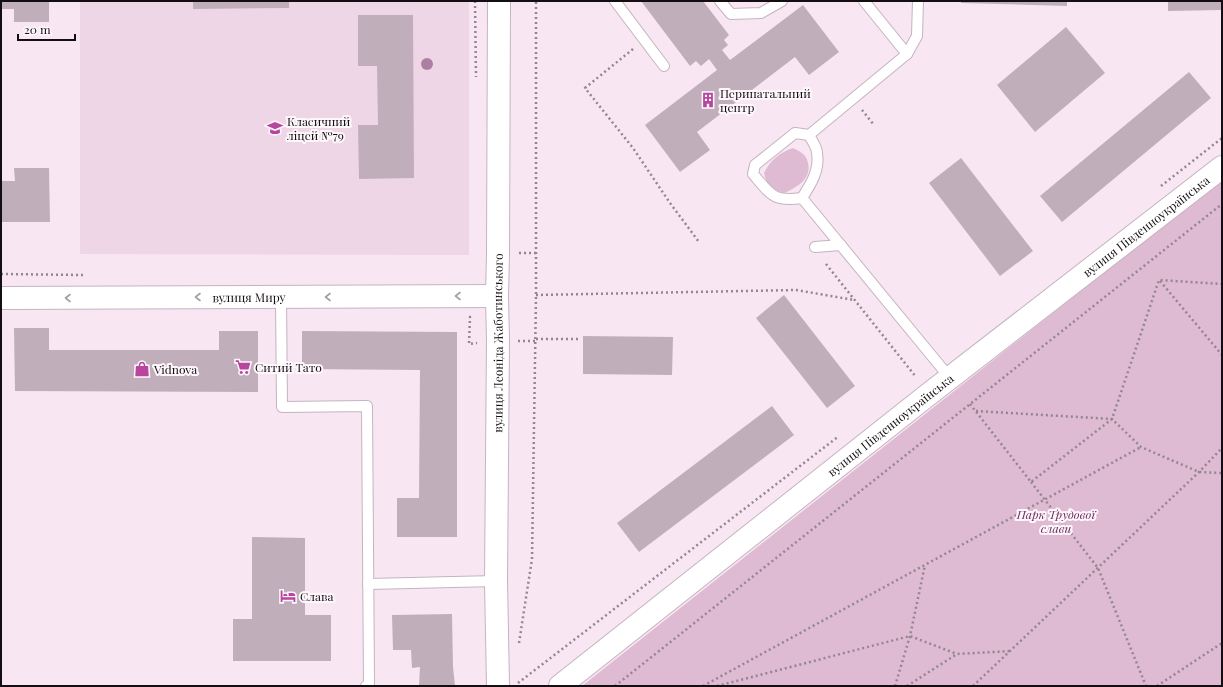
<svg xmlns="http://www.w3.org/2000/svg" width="1223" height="687" font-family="'Playfair Display',serif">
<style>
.built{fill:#eed6e7}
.green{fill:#debad3}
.building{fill:#c0afbb}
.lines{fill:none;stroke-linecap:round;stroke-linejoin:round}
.service-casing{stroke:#c5b4bf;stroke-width:12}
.tertiary-casing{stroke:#c5b4bf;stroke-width:24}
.path{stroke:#93878f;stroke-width:2.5;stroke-dasharray:2 3;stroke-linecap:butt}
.service{stroke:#fff;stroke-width:10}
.tertiary{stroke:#fff;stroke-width:22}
.tree{fill:#ad80a3}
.oneway{stroke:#a19fa0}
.labels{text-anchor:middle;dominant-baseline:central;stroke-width:4;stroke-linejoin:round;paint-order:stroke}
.poi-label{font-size:12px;fill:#140e12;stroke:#fef7fc;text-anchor:start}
.street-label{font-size:12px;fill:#140e12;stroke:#fef7fc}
.park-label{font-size:12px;font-style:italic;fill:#702c62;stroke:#fef7fc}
</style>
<rect width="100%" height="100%" fill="#f8e6f2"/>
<path class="built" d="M 80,1 L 469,1 L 469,255 L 80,254 Z"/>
<g class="green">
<path d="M 793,148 C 801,152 806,154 808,163 C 812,179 796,188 784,193 C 771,189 767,186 764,173 C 770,161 780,152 793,148 Z"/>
<path d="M 1222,179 L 1222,686 L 582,686 Z"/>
</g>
<g class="building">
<path d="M 1,1 L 49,1 L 49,22 L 14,22 L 14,9 L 1,9 Z"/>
<path d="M 193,1 L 289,1 L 289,8 L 193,9 Z"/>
<path d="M 641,1 L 703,1 L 729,35 L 724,40 L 728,45 L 722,50 L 730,60 L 803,5 L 839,52 L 809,75 L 795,57 L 697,132 L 710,150 L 680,172 L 645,125 L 717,70 L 709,59 L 701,66 L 696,61 L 690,66 Z"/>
<path d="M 961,1 L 1067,1 L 1067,6 L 961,3 Z"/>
<path d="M 1168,1 L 1222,1 L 1222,10 L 1168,11 Z"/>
<path d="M 358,15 L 413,15 L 414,178 L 359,179 L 358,125 L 378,125 L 377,66 L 358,66 Z"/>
<path d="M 1066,27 L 1105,73 L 1035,132 L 997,85 Z"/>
<path d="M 1189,72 L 1211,98 L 1062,222 L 1040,196 Z"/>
<path d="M 961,158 L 1033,251 L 1000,276 L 929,183 Z"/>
<path d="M 14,168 L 49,168 L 50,222 L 1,222 L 1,181 L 15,181 Z"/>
<path d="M 784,295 L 855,386 L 827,408 L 756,318 Z"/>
<path d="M 14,328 L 49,328 L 49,350 L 219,350 L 219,331 L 258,331 L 258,392 L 15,391 Z"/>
<path d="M 302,331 L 457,332 L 457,537 L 397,537 L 397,498 L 419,498 L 420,370 L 302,369 Z"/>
<path d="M 583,336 L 673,337 L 672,375 L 583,374 Z"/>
<path d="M 772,406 L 794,435 L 639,552 L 617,523 Z"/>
<path d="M 252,537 L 305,538 L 305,615 L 331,615 L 331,661 L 233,661 L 233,619 L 252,619 Z"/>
<path d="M 452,614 L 453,667 L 455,686 L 419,686 L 420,667 L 412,668 L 411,650 L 393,650 L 392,615 Z"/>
</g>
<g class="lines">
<defs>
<g id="service">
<path d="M 615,1 L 664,66"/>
<path d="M 720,1 L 731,14 L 761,13 L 782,1"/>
<path d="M 864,1 L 907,54"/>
<path d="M 918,1 L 917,36 L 907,54 L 809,135 L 795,133 L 755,165 L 753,174 C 771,195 773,202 802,198 L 950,378"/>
<path d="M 802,198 C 811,184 820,170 817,153 C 817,147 812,141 809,135"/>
<path d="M 815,247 L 841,245"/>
<path d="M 281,297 L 282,407 L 367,406 L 369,684 L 366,686"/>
<path d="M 368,584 L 496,581"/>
</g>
<g id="tertiary">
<path id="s1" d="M 1,298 L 497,296"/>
<path id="s2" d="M 498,686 L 496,581 L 498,341 L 497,296 L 498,254 L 499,1"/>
<path id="s3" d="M 560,686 L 929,394 L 1222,167"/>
</g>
</defs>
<use href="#service" class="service-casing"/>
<use href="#tertiary" class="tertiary-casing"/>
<g class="path">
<path d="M 475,1 L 476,77"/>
<path d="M 633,49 L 585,88 L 633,148 L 670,203 L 699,242"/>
<path d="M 862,110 L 874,125"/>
<path d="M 1161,186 L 1222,138"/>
<path d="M 519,253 L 536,253"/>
<path d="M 826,264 L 916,377"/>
<path d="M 1,274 L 83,275"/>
<path d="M 1160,281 L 1222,355"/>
<path d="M 536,295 L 796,290 L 854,300"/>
<path d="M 469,317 L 470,317 L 469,344 L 477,343"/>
<path d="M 536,339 L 581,339"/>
<path d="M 518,341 L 535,341"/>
<path d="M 970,404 L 1031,482 L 1112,419 L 1159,280 L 1222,284"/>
<path d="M 976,411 L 1112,419 L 1141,447 L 1199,472 L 1222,473"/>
<path d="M 1031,482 L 1098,568 L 1146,686"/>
<path d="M 519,643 L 532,559 L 536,295 L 536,1"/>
<path d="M 518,683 L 839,436"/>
<path d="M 615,686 L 1222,204"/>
<path d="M 703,686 L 1141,447"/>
<path d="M 717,686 L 910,636 L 957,654"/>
<path d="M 895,686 L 910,636 L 925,565"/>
<path d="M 907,686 L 957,654 L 1011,651"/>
<path d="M 973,686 L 1199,472 L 1222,448"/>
<path d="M 1157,686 L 1222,643"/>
</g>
<use href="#service" class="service"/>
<use href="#tertiary" class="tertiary"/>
</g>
<circle class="tree" cx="427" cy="64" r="6"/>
<defs><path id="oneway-chevron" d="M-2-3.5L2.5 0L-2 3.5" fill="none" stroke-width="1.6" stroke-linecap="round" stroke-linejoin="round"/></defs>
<g class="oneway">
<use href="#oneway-chevron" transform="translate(458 296) rotate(180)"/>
<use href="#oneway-chevron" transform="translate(198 297) rotate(180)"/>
<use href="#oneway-chevron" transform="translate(328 297) rotate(180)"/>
<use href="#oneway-chevron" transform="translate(68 298) rotate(180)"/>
</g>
<defs>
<symbol id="building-bare" viewBox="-9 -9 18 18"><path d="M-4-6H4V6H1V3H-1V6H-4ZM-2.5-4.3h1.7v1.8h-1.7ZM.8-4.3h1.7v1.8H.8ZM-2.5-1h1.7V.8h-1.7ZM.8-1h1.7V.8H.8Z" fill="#b846a0" stroke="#fef7fc" stroke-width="2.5" paint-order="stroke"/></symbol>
<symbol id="school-bare" viewBox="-9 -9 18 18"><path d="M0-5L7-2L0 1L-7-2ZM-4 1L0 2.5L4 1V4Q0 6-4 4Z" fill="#b846a0" stroke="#fef7fc" stroke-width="2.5" paint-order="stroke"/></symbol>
<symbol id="supermarket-bare" viewBox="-9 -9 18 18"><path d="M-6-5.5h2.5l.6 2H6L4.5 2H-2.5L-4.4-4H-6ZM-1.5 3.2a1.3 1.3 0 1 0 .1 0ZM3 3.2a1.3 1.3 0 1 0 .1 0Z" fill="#b846a0" stroke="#fef7fc" stroke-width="2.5" paint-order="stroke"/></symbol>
<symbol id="shop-bare" viewBox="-9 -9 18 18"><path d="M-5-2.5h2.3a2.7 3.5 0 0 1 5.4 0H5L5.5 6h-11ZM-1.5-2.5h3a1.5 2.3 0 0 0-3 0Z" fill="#b846a0" stroke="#fef7fc" stroke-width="2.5" paint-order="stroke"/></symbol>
<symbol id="hotel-bare" viewBox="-9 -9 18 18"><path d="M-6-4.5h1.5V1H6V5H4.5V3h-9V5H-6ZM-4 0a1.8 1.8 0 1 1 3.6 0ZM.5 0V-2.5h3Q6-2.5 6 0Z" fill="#b846a0" stroke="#fef7fc" stroke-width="2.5" paint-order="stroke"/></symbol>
</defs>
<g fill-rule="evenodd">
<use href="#building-bare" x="697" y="89" width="22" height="22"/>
<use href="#school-bare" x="264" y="117" width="22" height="22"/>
<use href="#supermarket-bare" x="232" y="356" width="22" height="22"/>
<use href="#shop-bare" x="131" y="358" width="22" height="22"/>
<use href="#hotel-bare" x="277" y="585" width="22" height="22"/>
</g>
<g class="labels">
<g class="poi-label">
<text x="720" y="93">Перинатальний<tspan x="720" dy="14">центр</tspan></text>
<text x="287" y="121">Класичний<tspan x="287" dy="14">ліцей №79</tspan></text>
<text x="255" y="367">Ситий Тато</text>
<text x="154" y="369">Vidnova</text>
<text x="300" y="596">Слава</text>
</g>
<g class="street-label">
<text stroke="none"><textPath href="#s3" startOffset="745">вулиця Південноукраїнська</textPath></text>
<text stroke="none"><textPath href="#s1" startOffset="248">вулиця Миру</textPath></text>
<text stroke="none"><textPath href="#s2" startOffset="343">вулиця Леоніда Жаботинського</textPath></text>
<text stroke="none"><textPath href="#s3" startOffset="421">вулиця Південноукраїнська</textPath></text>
</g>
<g class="park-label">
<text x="1056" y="514">Парк Трудової<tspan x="1056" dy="14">слави</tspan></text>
</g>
</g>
<rect width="1223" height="687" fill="none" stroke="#140e12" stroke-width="4"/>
<path d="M18 34v6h57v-6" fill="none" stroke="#140e12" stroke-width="2"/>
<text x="24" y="34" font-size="12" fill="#140e12" stroke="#fef7fc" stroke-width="3" paint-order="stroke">20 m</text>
</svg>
